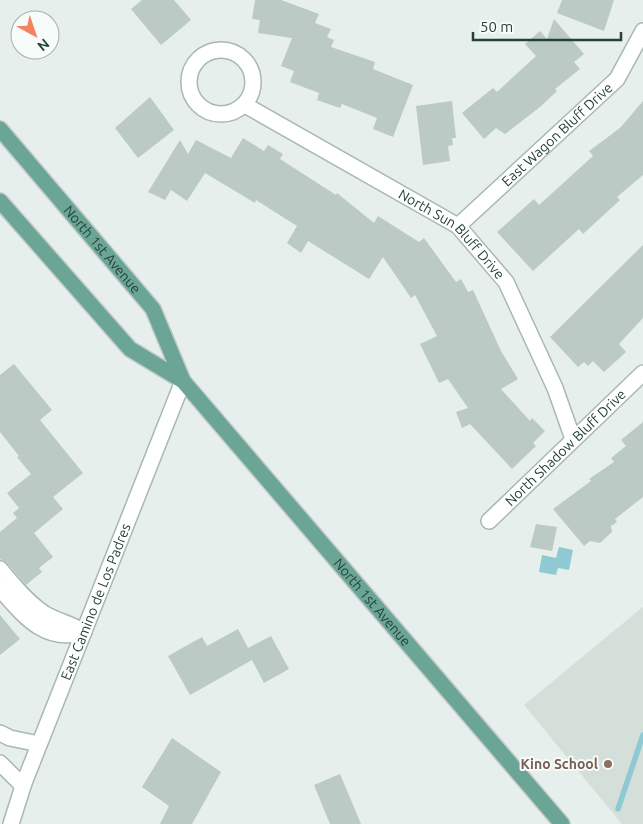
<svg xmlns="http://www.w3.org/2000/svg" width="643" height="824" font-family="Ubuntu,sans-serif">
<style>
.built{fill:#d4dfda}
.water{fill:#8ec9d4}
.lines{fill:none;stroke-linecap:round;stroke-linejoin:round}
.stream{stroke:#8ec9d4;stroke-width:5.5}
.building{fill:#bbcac4}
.minor-casing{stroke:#a8b8b2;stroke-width:18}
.major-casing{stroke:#c2cac8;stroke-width:18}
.minor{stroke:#fff;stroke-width:15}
.major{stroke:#6aa596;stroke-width:15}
.education-dot{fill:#8d6e63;stroke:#f7fbf9;stroke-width:2}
.labels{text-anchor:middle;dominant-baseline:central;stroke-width:4;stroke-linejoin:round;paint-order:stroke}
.street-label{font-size:14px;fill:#24423a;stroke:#f7fbf9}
.education-label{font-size:14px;font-weight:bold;fill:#785e54;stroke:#f7fbf9;text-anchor:end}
</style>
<rect width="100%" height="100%" fill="#e6efeb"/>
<path class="built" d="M 643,607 L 643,824 L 622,824 L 524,705 Z"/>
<path class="water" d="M 559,547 L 573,550 L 569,570 L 558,568 L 556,575 L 539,572 L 542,555 L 556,558 Z"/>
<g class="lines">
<path class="stream" d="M 618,809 L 643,735"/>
</g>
<g class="building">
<path d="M 142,0 L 174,0 L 191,20 L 161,45 L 131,9 Z"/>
<path d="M 255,0 L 281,0 L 319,14 L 315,23 L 331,29 L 327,37 L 334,40 L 331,47 L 375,62 L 373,69 L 413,85 L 393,137 L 373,129 L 377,118 L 342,104 L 340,108 L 317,100 L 319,93 L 290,82 L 294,71 L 281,66 L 292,38 L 258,33 L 260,20 L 252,19 Z"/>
<path d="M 562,0 L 614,0 L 604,31 L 557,13 Z"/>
<path d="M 554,19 L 584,54 L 574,62 L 580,69 L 555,89 L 557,91 L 540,107 L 505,134 L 496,128 L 484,139 L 462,113 L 493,88 L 497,92 L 536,56 L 525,44 L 540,31 L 547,39 Z"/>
<path d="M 150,97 L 174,130 L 138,158 L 115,128 Z"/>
<path d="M 452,101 L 456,138 L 452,138 L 453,145 L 448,146 L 450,161 L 423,165 L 416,106 Z"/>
<path d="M 643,101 L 643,175 L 617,197 L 620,200 L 583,234 L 579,229 L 533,271 L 497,232 L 534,199 L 539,205 L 593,156 L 589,151 L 620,128 Z"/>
<path d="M 243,138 L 264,151 L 268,145 L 283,154 L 280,159 L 336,195 L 337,193 L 374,223 L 378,216 L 419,242 L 424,238 L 456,282 L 461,279 L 468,292 L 473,290 L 501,351 L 518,379 L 501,389 L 530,421 L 532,418 L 545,431 L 533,443 L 536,446 L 512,469 L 470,424 L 462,428 L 456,412 L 468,408 L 448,379 L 439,383 L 420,344 L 437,336 L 415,295 L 411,298 L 383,257 L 369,279 L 308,241 L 301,253 L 287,243 L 297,226 L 256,200 L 255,203 L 205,173 L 187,201 L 171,190 L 165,200 L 148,192 L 180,140 L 188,154 L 196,140 L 231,158 Z"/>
<path d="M 643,245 L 643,318 L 619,344 L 626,352 L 604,372 L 593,361 L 588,366 L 584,362 L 578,367 L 550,337 Z"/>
<path d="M 14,364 L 52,410 L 40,420 L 83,473 L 53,497 L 63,509 L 34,533 L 53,557 L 39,568 L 42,572 L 26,585 L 7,563 L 0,559 L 0,532 L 17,518 L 13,513 L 19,508 L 7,493 L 31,474 L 17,457 L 19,456 L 0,432 L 0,375 Z"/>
<path d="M 643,422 L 643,497 L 615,519 L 617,522 L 611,526 L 612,532 L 600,543 L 590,541 L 584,546 L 553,509 L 591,481 L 589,479 L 614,462 L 611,458 L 626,446 L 621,440 Z"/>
<path d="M 536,524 L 557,527 L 552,551 L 530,547 Z"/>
<path d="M 0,615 L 20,639 L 0,655 Z"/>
<path d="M 238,629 L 248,648 L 271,636 L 289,669 L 264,683 L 252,660 L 190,695 L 168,656 L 202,637 L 207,646 Z"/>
<path d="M 172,738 L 221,772 L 192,824 L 160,824 L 169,806 L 142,787 Z"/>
<path d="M 340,774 L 361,824 L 330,824 L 314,785 Z"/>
</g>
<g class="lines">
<defs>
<g id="minor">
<circle cx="221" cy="82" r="32"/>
<path id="s1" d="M 245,105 L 458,226 L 506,282 L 555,388 L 573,439"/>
<path id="s2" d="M 458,226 L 617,79 L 643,31"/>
<path id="s3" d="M 489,521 L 643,373"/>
<path d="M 0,569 C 13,585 28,603 45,614 C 57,621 72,624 84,632 C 45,644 24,616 0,589"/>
<path d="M 0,733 L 10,738 L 39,744"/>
<path d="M 0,763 L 20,783 L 24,783"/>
<path id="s4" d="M 11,824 L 24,783 L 183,381"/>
</g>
<g id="major">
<path id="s5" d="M 0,129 L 153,309 L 183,381"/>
<path id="s6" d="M 0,201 L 130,349 L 183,381 L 562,824"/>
</g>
</defs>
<use href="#minor" class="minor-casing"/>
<use href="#major" class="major-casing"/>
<use href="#minor" class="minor"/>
<use href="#major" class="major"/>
</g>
<circle class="education-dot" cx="608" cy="764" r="5"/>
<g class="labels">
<g class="street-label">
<text stroke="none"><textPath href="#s2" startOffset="135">East Wagon Bluff Drive</textPath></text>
<text stroke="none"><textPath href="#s1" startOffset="245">North Sun Bluff Drive</textPath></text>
<text stroke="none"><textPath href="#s5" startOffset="158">North 1st Avenue</textPath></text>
<text stroke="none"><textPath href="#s3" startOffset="106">North Shadow Bluff Drive</textPath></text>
<text stroke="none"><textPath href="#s4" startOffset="238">East Camino de Los Padres</textPath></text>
<text stroke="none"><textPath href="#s6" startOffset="550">North 1st Avenue</textPath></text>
</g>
<g class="education-label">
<text x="598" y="764">Kino School</text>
</g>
</g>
<g transform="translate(35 35) rotate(140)"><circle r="24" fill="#f7fbf9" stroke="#a3b1ad"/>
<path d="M0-4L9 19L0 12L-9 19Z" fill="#f4845f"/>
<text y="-8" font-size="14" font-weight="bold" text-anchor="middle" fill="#24423a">N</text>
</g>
<path d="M473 32v8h148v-8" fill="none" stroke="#24423a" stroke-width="2.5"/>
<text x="480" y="32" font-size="15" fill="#24423a" stroke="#f7fbf9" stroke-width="4" paint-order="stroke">50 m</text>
</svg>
